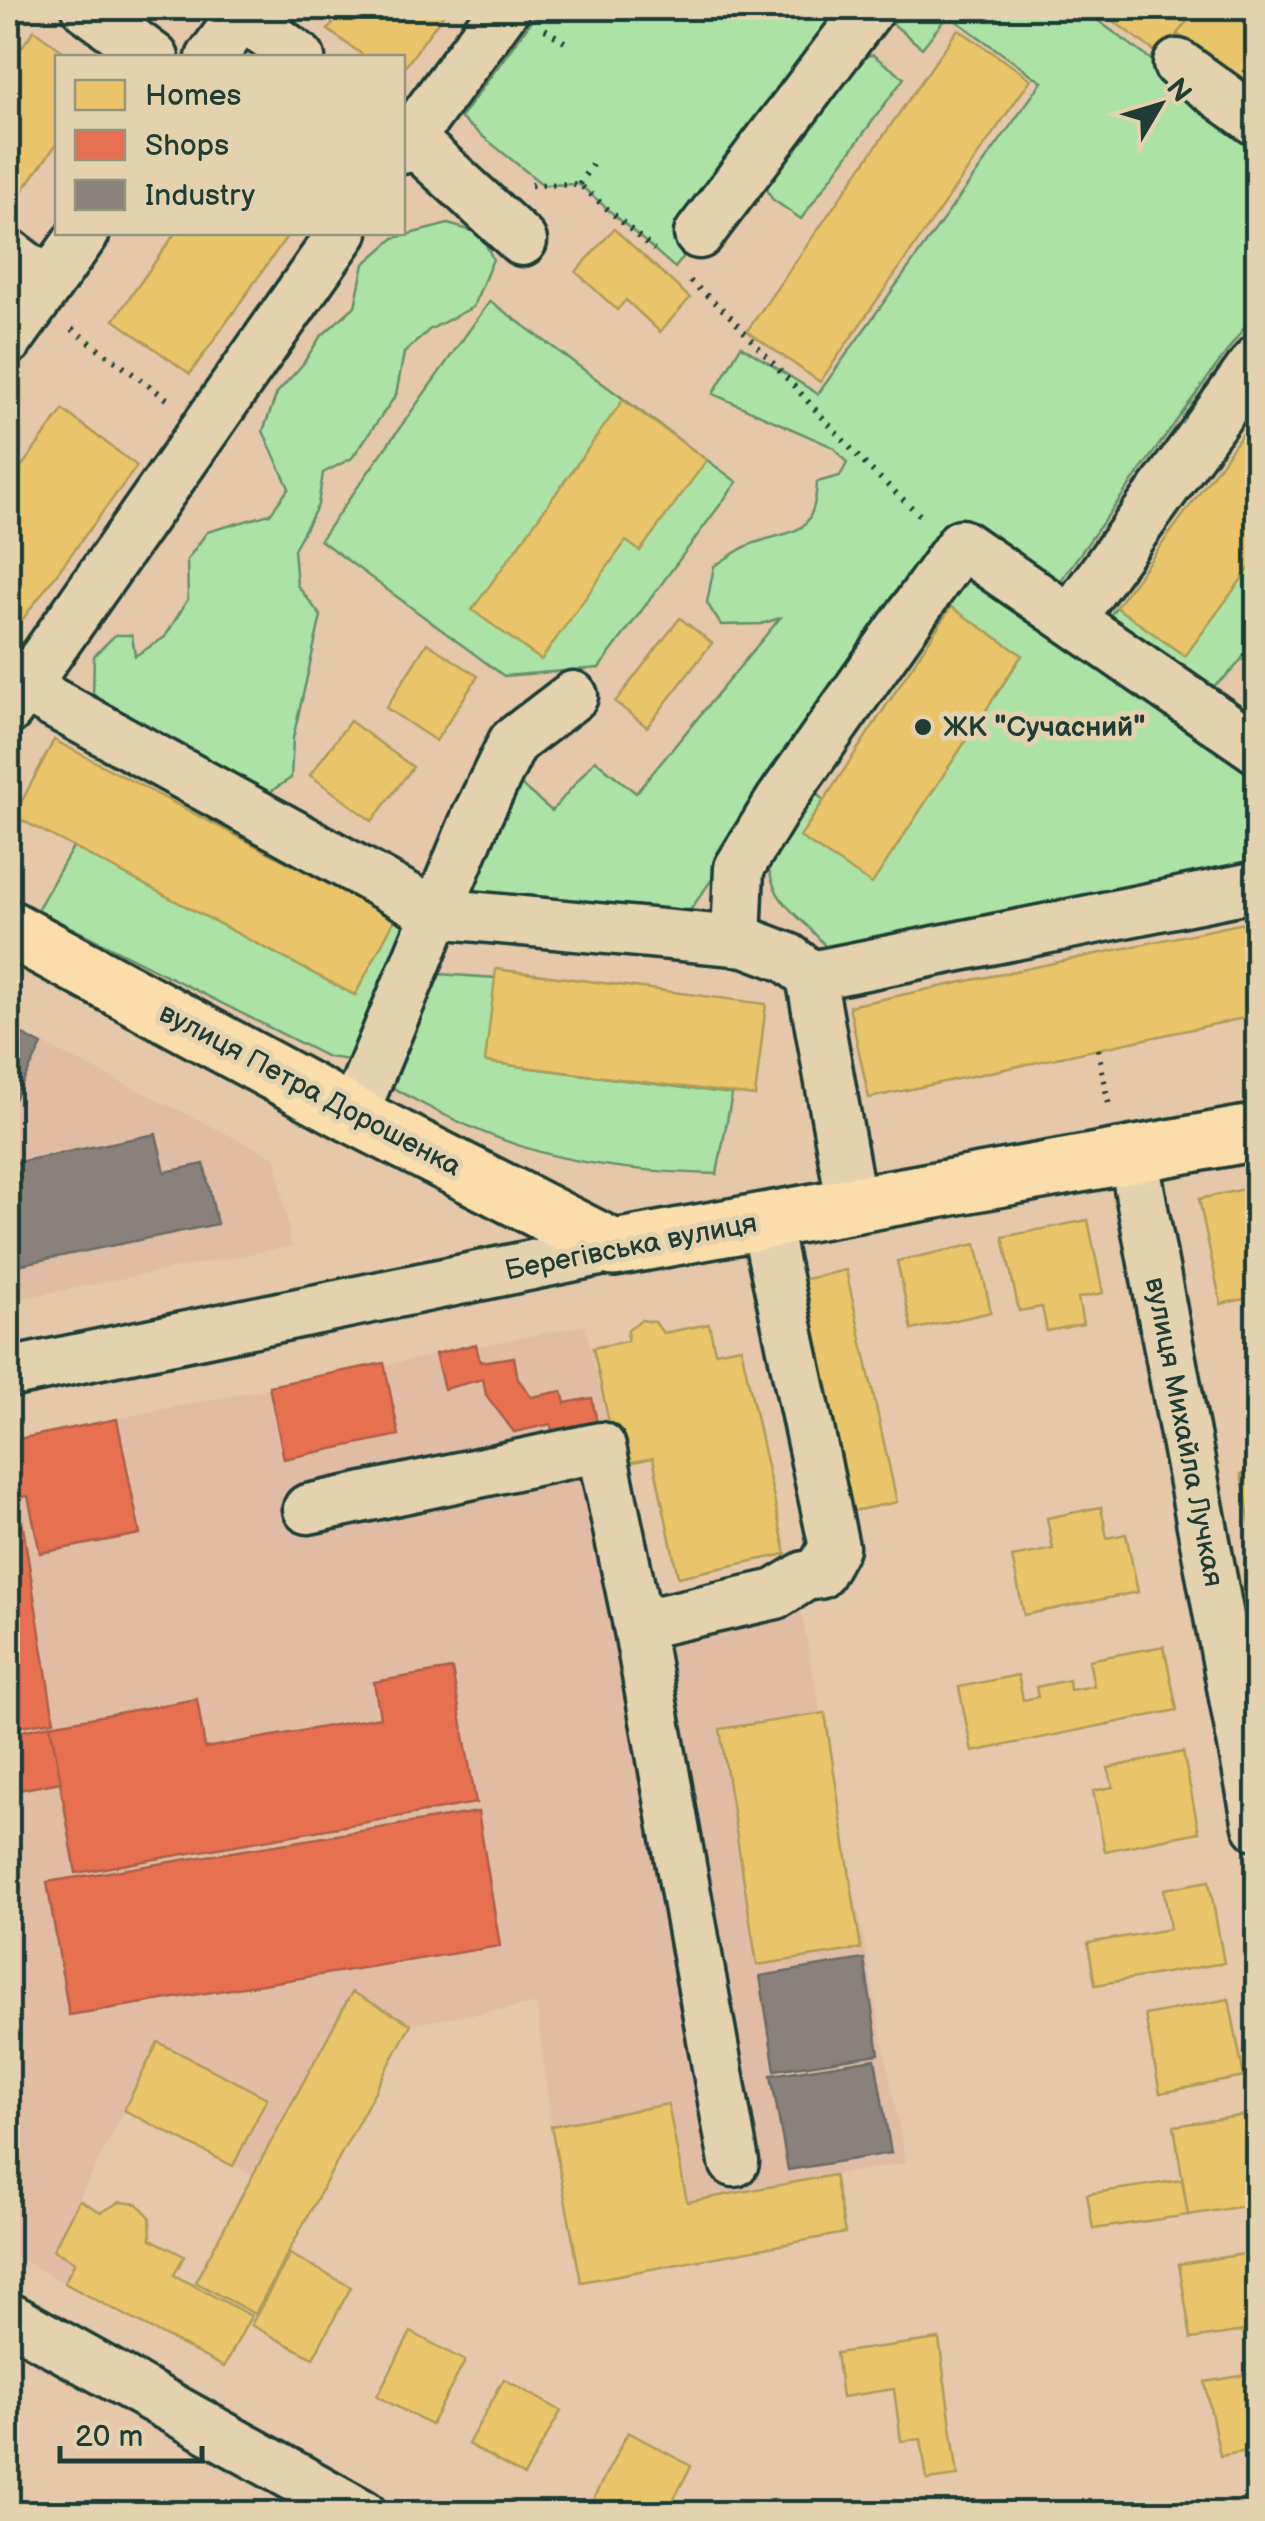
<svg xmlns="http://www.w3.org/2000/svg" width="1265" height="2521" font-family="'Balsamiq Sans',sans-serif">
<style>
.built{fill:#e1bca5}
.green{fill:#ace2a5;stroke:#66906c;stroke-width:2.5}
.homes{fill:#e9c46a;stroke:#ac9c5a;stroke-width:2.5}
.shops{fill:#e76f51;stroke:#ab6048;stroke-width:2.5}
.industry{fill:#8a817c;stroke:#6a6d66;stroke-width:2.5}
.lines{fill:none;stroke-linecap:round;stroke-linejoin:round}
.minor-casing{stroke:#1f3d34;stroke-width:55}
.major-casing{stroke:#1f3d34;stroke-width:62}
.path{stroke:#1f3d34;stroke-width:6;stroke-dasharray:2.5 8;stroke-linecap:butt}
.minor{stroke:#e4d2af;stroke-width:48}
.major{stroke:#faddab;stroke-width:55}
.poi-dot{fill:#1f3d34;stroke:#e4d2af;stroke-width:4}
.labels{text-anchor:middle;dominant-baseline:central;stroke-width:10;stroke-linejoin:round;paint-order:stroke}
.poi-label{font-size:28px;font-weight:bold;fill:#1f3d34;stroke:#e4d2af;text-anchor:start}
.street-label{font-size:28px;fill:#1f3d34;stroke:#e4d2af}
</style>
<rect width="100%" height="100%" fill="#e5c7aa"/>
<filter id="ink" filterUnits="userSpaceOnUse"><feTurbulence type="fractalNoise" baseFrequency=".01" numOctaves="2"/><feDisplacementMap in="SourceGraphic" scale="20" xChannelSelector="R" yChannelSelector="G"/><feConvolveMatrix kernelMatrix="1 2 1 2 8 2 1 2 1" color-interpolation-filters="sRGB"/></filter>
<g filter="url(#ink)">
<g class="built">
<path d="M 8,1027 L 276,1158 L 291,1246 L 8,1301 Z"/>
<path d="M 585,1325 L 647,1600 L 794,1573 L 906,2163 L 834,2175 L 845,2233 L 581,2282 L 551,2126 L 536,2004 L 411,2024 L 251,2316 L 195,2282 L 252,2175 L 125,2110 L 53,2249 L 75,2262 L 64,2283 L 8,2252 L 8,1440 Z"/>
</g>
<g class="green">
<path d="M 541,8 L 870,8 L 675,268 L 579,184 L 543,185 L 460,118 Z"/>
<path d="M 901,8 L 1081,8 L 1257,138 L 1257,310 L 1053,591 L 960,531 L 688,913 L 444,925 L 510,776 L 552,811 L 595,760 L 636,793 L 780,618 L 761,624 L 721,625 L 707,603 L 714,566 C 725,560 737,550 749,545 C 793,528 814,540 817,482 L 840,476 L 847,463 L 833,447 L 713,394 L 741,346 L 818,394 L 1042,82 L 948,15 L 922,48 L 893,24 Z"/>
<path d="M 873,55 L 904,78 L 801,219 L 772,199 L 766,187 L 860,56 Z"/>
<path d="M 448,224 L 480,233 L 493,259 L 473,307 L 429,330 L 404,353 L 396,395 L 352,458 L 323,473 L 318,505 L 294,549 L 297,585 L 321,616 L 293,738 L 291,778 L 262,797 L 119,724 L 93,694 L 94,656 L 115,635 L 132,635 L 135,656 L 165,637 L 188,599 L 187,560 L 207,532 L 270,514 L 289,488 L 263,431 L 277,393 L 303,364 L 320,337 L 355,306 L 364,264 L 394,238 Z"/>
<path d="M 490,301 L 737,482 L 599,668 L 504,676 L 320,540 Z"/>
<path d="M 1257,557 C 1257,614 1265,651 1212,687 L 1187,682 L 1101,629 L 1116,607 L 1185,656 Z"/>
<path d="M 975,574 L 1257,770 L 1257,879 L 828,950 C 799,908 771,912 766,849 L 812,791 L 824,800 L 800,837 L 872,883 L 1022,655 L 940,601 Z"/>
<path d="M 73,847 L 355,995 L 410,888 L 434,900 L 362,1054 L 350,1060 L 328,1057 L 37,910 Z"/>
<path d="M 439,974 L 496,978 L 486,1062 L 732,1094 L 717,1174 C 586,1171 506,1153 392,1087 L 388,1077 L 430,981 Z"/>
</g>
<g class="homes">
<path d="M 344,8 L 448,8 L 402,71 L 402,58 L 367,58 L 328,30 Z"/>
<path d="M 1105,8 L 1197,8 L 1161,56 L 1101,12 Z"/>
<path d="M 1197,8 L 1258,8 L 1258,91 L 1177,34 Z"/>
<path d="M 958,29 L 1031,79 L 820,382 L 747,331 Z"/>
<path d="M 34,30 L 72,58 L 58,58 L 58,142 L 15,201 L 8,196 L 8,66 Z"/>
<path d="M 614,229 L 690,298 L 660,332 L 626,300 L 617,310 L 576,272 Z"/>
<path d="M 176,232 L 290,232 L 190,374 L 114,320 Z"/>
<path d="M 623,400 L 707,460 L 640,551 L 626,541 L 541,660 L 472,610 Z"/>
<path d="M 63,410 L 137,466 L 8,639 L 8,485 Z"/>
<path d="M 1258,413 L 1258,557 L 1185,656 L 1116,607 Z"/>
<path d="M 951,607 L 1022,655 L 872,884 L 800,837 Z"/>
<path d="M 680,618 L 712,643 L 647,727 L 615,702 Z"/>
<path d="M 427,643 L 478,676 L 436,741 L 386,708 Z"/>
<path d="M 350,721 L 413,767 L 372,821 L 310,775 Z"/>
<path d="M 54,740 L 395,919 L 355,995 L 14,816 Z"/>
<path d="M 1258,920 L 1258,1015 L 869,1098 L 849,1006 Z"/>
<path d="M 496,969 L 766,1004 L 755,1096 L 485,1062 Z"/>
<path d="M 1258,1186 L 1258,1296 L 1221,1304 L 1199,1199 Z"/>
<path d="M 1088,1220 L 1103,1293 L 1078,1298 L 1083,1324 L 1047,1331 L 1042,1307 L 1019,1311 L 1003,1237 Z"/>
<path d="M 976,1244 L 991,1312 L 912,1330 L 897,1261 Z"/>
<path d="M 846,1270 L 897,1502 L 839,1514 L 788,1283 Z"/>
<path d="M 641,1320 L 655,1322 L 663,1333 L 709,1324 L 715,1352 L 741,1347 L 786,1554 L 678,1577 L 653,1458 L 618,1465 L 593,1348 L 627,1341 L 628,1329 Z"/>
<path d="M 1258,1471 L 1258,1539 L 1253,1540 L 1241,1474 Z"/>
<path d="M 1101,1507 L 1107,1538 L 1126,1534 L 1138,1592 L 1024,1615 L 1012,1557 L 1053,1549 L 1047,1518 Z"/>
<path d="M 1164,1646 L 1177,1710 L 972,1752 L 959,1687 L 1018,1675 L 1023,1700 L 1038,1697 L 1036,1687 L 1069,1680 L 1070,1690 L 1094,1686 L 1089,1660 Z"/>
<path d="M 825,1713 L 861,1949 L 757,1965 L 720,1729 Z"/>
<path d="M 1183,1752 L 1199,1832 L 1105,1851 L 1093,1791 L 1113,1787 L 1108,1768 Z"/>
<path d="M 1209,1881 L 1224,1963 L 1095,1985 L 1088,1943 L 1170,1929 L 1164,1889 Z"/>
<path d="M 352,1992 L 411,2024 L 255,2314 L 195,2282 Z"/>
<path d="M 1229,1999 L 1244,2077 L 1160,2093 L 1145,2015 Z"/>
<path d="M 158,2042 L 267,2098 L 233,2166 L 124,2110 Z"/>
<path d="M 668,2104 L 687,2202 L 834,2175 L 845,2233 L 581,2282 L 551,2126 Z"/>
<path d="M 1253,2114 L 1258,2204 L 1188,2215 L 1174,2126 Z"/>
<path d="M 1182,2180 L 1188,2215 L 1093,2229 L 1087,2194 Z"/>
<path d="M 79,2200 L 101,2212 L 120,2202 L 138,2204 L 150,2217 L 151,2239 L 184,2256 L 174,2275 L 251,2316 L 224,2367 L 64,2283 L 75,2262 L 53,2250 Z"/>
<path d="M 1258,2252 L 1258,2329 L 1191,2339 L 1179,2264 Z"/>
<path d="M 290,2254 L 351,2287 L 313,2358 L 251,2325 Z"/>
<path d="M 411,2332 L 465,2361 L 431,2425 L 377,2396 Z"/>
<path d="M 939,2339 L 958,2476 L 927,2480 L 921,2439 L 901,2441 L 894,2389 L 842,2397 L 836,2353 Z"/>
<path d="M 1258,2373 L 1258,2449 L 1220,2456 L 1205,2382 Z"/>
<path d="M 504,2379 L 561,2411 L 524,2476 L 468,2444 Z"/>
<path d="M 628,2432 L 691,2466 L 666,2514 L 596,2514 L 588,2509 Z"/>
<path d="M 1258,2504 L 1258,2514 L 1203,2514 L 1203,2512 Z"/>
</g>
<g class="shops">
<path d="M 476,1344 L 480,1362 L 514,1357 L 518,1379 L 531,1397 L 562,1391 L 565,1403 L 592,1398 L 598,1428 L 553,1437 L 551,1424 L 514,1432 L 486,1395 L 483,1379 L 444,1389 L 435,1354 Z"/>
<path d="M 384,1363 L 399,1435 L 284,1459 L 269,1386 Z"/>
<path d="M 117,1419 L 140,1534 L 40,1553 L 28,1496 L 8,1500 L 8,1441 Z"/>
<path d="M 22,1521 L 54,1721 L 8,1728 L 8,1523 Z"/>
<path d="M 452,1669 L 476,1803 L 76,1873 L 50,1725 L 197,1699 L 205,1748 L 380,1717 L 374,1682 Z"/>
<path d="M 50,1725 L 61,1782 L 8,1792 L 8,1734 Z"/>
<path d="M 478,1812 L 500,1946 L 69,2015 L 47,1882 Z"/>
</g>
<g class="industry">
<path d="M 8,1027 L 42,1045 L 8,1111 Z"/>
<path d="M 156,1134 L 165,1172 L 204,1164 L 217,1224 L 8,1267 L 8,1164 Z"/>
<path d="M 864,1959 L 879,2054 L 775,2070 L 760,1976 Z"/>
<path d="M 875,2059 L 891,2153 L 788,2170 L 771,2075 Z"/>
</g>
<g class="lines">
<defs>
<g id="minor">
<path d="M 87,8 L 154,58"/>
<path d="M 241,15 L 300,58"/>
<path d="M 211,58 L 247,8"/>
<path d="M 1178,64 L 1258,122"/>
<path d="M 402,131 L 522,241"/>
<path d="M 402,149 L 505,8"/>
<path d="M 699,234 L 870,8"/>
<path d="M 8,253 L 48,283"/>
<path d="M 8,340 L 85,232"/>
<path d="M 1071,618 L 1258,359"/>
<path d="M 22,686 L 436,913 L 746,942 L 788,958 L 811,976 L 852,1206"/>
<path d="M 8,710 L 343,232"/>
<path d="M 736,940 L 739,868 L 780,801 L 961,544 L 1258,749"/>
<path d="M 811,976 L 1258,886"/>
<path d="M 353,1115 L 477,816 L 513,742 L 573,696"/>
<path d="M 1133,1155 L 1258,1826"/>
<path d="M 8,1373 L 614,1248"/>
<path d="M 308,1509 L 601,1447 L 638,1625"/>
<path d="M 734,2162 L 638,1625 L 776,1594 L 805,1576 L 819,1574 L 834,1547 L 765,1221"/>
<path d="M 8,2317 L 362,2514"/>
</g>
<path id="major" d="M 8,928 L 353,1115 L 614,1248 L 1258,1132"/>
</defs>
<use href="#minor" class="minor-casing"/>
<use href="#major" class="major-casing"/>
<g class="path">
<path d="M 8,25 L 20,8"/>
<path d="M 545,29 L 569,45"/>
<path d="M 579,184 L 596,159"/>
<path d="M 531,185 L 579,184 L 654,250"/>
<path d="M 690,281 L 729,315 L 866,465 L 923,518"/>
<path d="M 72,329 L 167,399"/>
<path d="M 8,776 L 20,754"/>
<path d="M 1098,1049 L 1109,1106"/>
</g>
<use href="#minor" class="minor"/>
<use href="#major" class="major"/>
</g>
</g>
<circle class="poi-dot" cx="923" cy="727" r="10"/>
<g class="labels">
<g class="poi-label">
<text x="943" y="727">ЖК "Сучасний"</text>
</g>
<g class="street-label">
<text transform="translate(310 1090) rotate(28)">вулиця Петра Дорошенка</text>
<text transform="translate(631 1247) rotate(-11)">Берегівська вулиця</text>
<text transform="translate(1184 1432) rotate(79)">вулиця Михайла Лучкая</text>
</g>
</g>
<rect width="1265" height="2521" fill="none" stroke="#e4d2af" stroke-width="40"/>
<rect x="20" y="20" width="1225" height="2481" fill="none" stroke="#1f3d34" stroke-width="4" filter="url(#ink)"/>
<rect x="55" y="55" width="350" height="180" fill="#e4d2af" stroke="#95967e" stroke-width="2.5"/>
<rect x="75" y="80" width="50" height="30" fill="#e9c46a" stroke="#95967e" stroke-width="2.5"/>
<text x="145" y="105" font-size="30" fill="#1f3d34">Homes</text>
<rect x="75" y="130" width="50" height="30" fill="#e76f51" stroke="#95967e" stroke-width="2.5"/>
<text x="145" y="155" font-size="30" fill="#1f3d34">Shops</text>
<rect x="75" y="180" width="50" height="30" fill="#8a817c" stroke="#95967e" stroke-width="2.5"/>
<text x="145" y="205" font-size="30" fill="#1f3d34">Industry</text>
<g transform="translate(1160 105) rotate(52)" stroke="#e4d2af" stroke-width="8" paint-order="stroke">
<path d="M0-8L18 38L0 25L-18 38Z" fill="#1f3d34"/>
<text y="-15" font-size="28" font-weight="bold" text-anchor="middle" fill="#1f3d34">N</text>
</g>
<path d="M60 2446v15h142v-15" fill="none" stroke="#1f3d34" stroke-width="5"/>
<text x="75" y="2446" font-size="30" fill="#1f3d34" stroke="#e4d2af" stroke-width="8" paint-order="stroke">20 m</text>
</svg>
